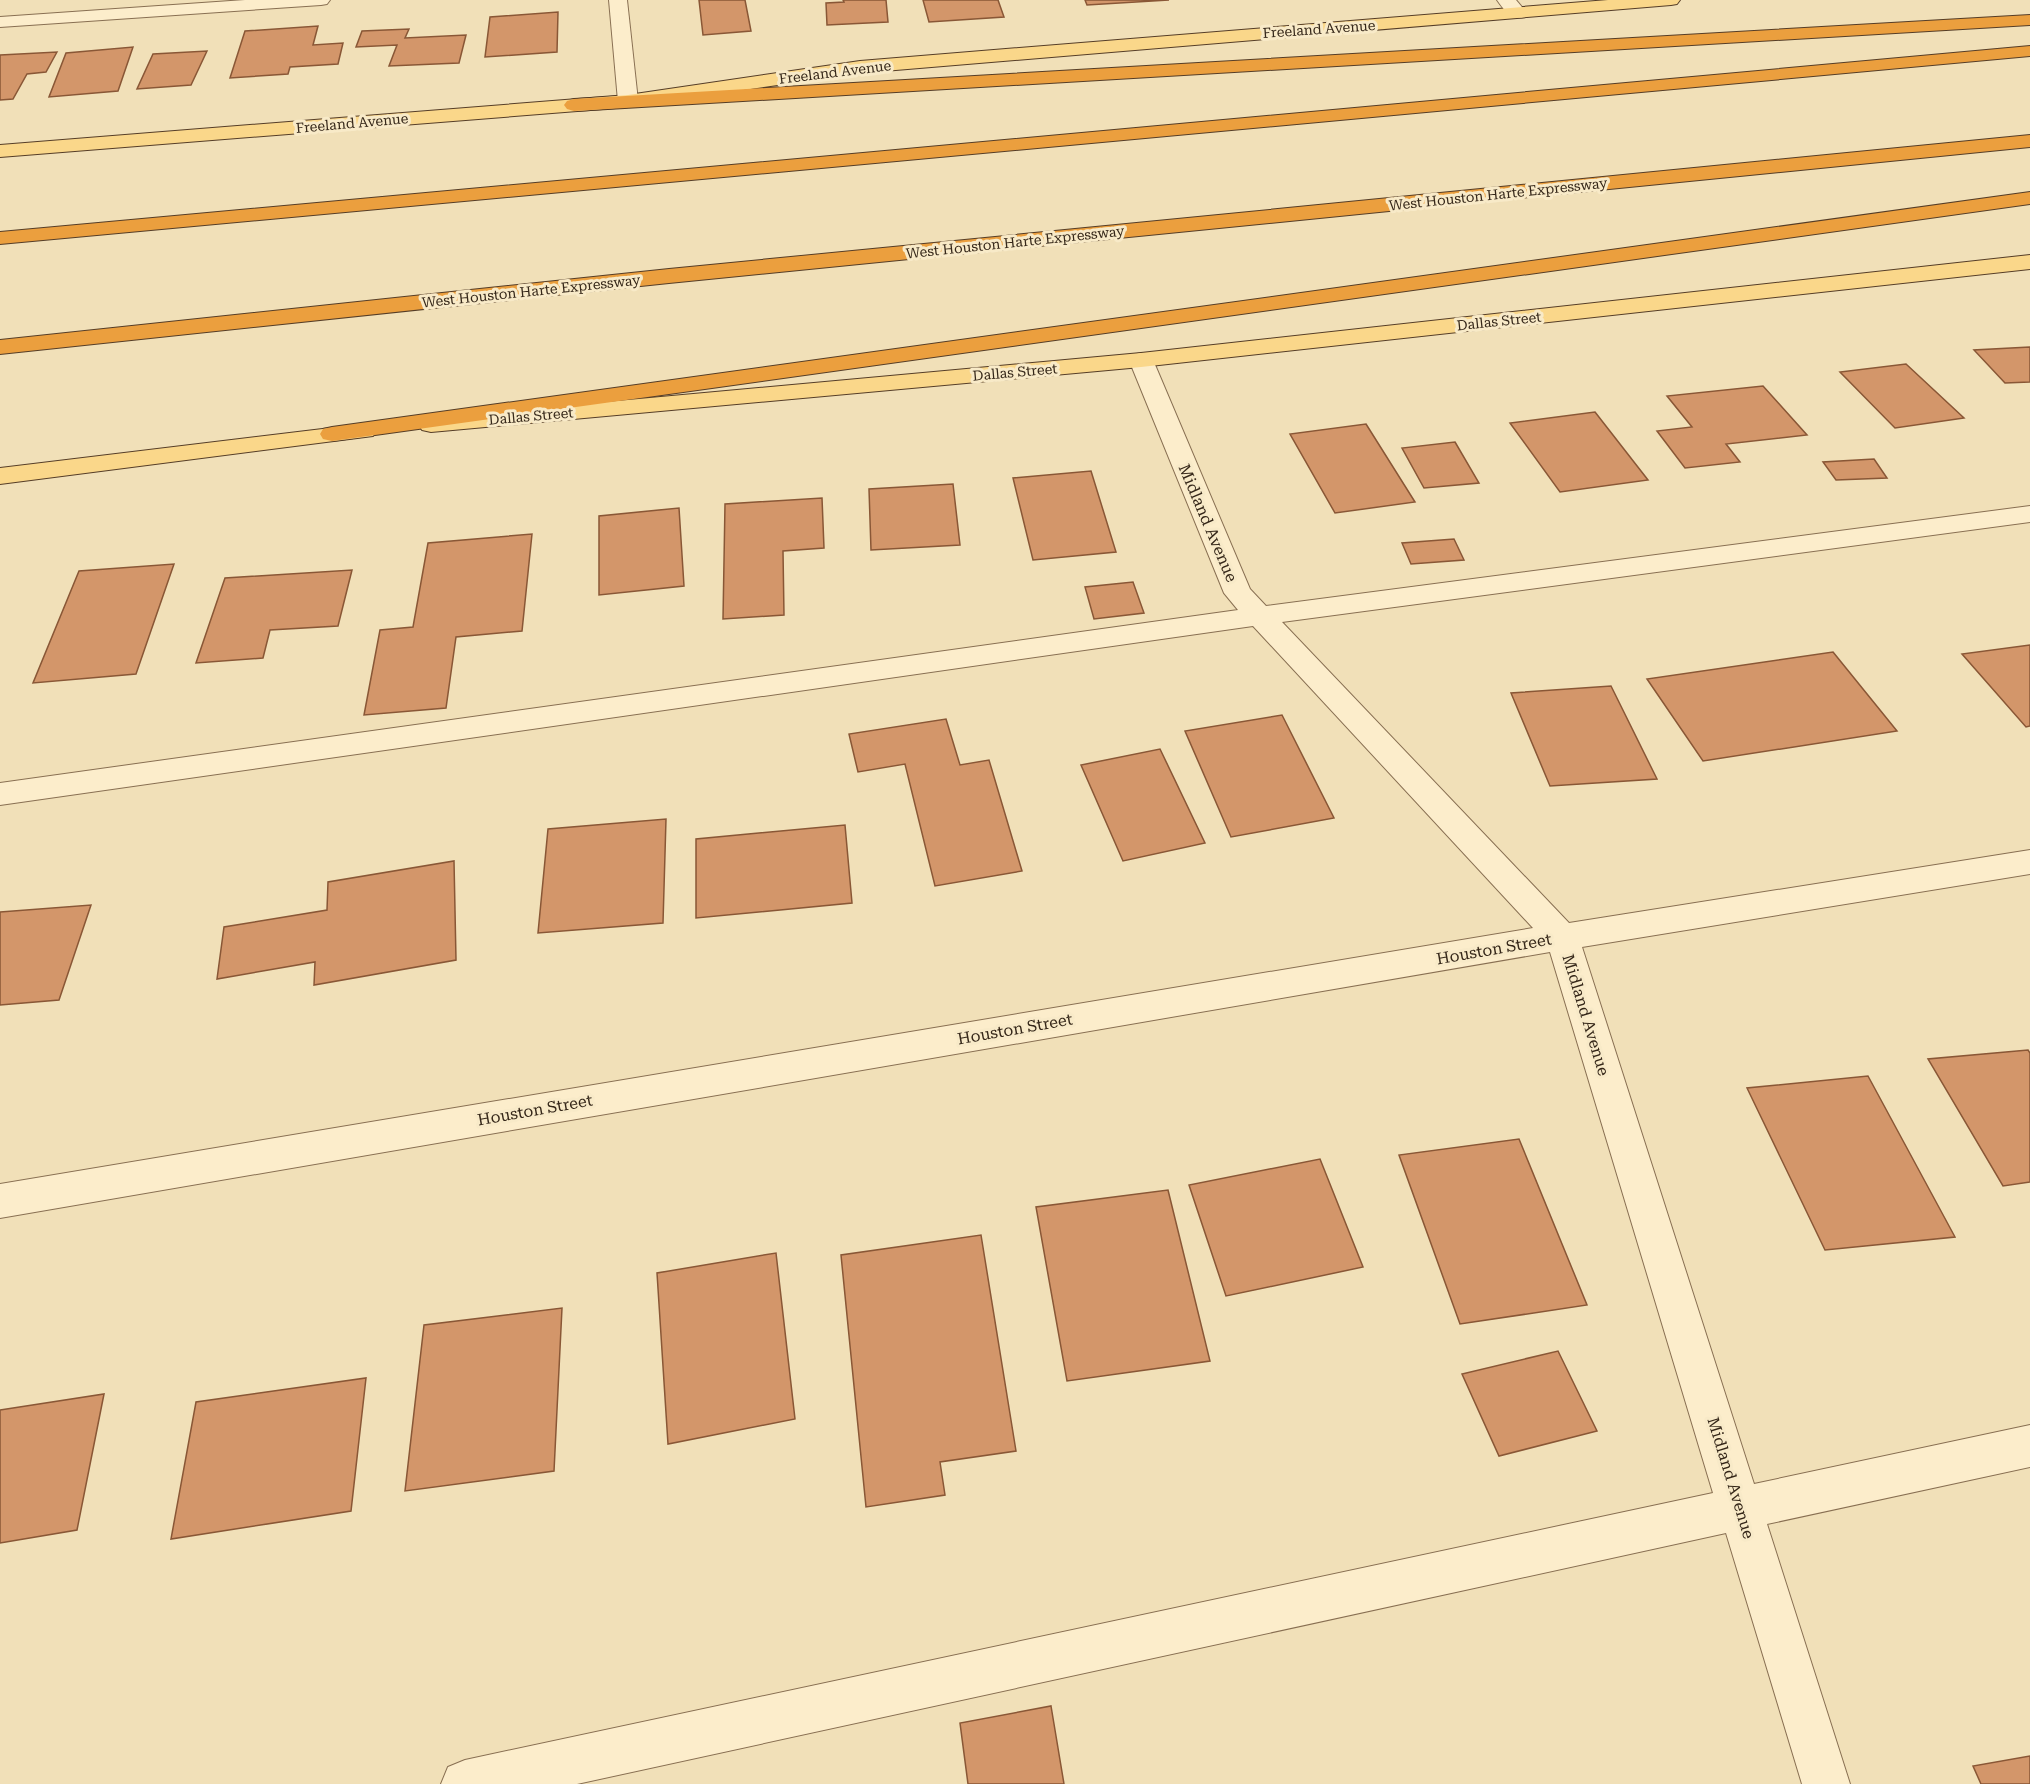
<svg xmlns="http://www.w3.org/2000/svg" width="2030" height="1784" font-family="'Roboto Serif',serif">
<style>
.building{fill:#d3966a;stroke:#895736;stroke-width:1.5}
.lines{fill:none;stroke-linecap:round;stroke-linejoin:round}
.minor-casing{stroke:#886f52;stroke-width:2}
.major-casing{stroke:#553d27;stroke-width:2}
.highway-casing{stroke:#553d27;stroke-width:2}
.minor{fill:#fcedcb;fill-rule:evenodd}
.major{fill:#fad78a;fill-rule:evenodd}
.highway{fill:#eb9f3e;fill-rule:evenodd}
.labels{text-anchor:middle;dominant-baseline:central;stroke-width:6;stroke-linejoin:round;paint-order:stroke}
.far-street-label{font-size:14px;fill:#352719;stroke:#f8eac8}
.street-label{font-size:16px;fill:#352719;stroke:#f8eac8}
</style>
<rect width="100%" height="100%" fill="#f1e0b8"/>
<g class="building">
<path d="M 699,0 L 745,0 L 751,31 L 703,35 Z"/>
<path d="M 843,0 L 886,0 L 888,22 L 827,25 L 826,3 L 844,2 Z"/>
<path d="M 923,0 L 998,0 L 1004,17 L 929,22 Z"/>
<path d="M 1085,0 L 1169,0 L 1087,5 Z"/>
<path d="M 558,12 L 557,52 L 485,57 L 490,17 Z"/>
<path d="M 318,26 L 313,45 L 343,43 L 338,64 L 290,67 L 288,74 L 230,78 L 245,31 Z"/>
<path d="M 409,29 L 405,38 L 466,35 L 459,63 L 389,66 L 397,45 L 356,47 L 362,31 Z"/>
<path d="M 133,47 L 118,91 L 49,97 L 66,53 Z"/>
<path d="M 207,51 L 191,85 L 137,89 L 153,54 Z"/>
<path d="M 57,52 L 46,72 L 27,74 L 13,99 L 0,100 L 0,55 Z"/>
<path d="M 2030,347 L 2030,382 L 2005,383 L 1974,350 Z"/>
<path d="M 1906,364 L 1964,418 L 1895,428 L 1840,372 Z"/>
<path d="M 1763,386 L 1807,435 L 1726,444 L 1740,462 L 1685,468 L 1657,431 L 1692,427 L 1667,396 Z"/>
<path d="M 1595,412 L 1648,480 L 1560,492 L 1510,423 Z"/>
<path d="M 1366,424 L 1415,502 L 1335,513 L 1290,434 Z"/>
<path d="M 1455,442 L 1479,483 L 1424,488 L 1402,448 Z"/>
<path d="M 1874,459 L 1887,478 L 1836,480 L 1823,462 Z"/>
<path d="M 1091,471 L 1116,552 L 1033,560 L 1013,478 Z"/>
<path d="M 953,484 L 960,545 L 871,550 L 869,489 Z"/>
<path d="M 822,498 L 824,548 L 783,551 L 784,615 L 723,619 L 725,504 Z"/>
<path d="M 679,508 L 684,586 L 599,595 L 599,516 Z"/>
<path d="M 532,534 L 522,631 L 456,637 L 446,708 L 364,715 L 380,630 L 413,627 L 428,543 Z"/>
<path d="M 1454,539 L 1464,560 L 1411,564 L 1402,543 Z"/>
<path d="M 174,564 L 136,674 L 33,683 L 79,571 Z"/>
<path d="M 352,570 L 338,626 L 270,630 L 263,658 L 196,663 L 225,578 Z"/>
<path d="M 1133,582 L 1144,613 L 1094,619 L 1085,587 Z"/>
<path d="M 2030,645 L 2030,726 L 2026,727 L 1962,654 Z"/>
<path d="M 1833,652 L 1897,731 L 1703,761 L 1647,679 Z"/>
<path d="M 1611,686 L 1657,779 L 1550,786 L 1511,693 Z"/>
<path d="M 1282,715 L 1334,818 L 1231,837 L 1185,731 Z"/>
<path d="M 946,719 L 960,765 L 989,760 L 1022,871 L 935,886 L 905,764 L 858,772 L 849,734 Z"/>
<path d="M 1160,749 L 1205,843 L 1123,861 L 1081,765 Z"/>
<path d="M 666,819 L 663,923 L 538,933 L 548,829 Z"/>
<path d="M 845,825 L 852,903 L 696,918 L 696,839 Z"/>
<path d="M 454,861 L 456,960 L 314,985 L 315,962 L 217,979 L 224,927 L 327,910 L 328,882 Z"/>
<path d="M 91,905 L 59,1000 L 0,1005 L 0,912 Z"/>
<path d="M 2028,1050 L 2030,1053 L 2030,1182 L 2003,1186 L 1928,1059 Z"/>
<path d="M 1868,1076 L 1955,1237 L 1825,1250 L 1747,1088 Z"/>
<path d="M 1519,1139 L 1587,1305 L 1460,1324 L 1399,1155 Z"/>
<path d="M 1320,1159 L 1363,1267 L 1226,1296 L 1189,1185 Z"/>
<path d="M 1168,1190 L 1210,1361 L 1067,1381 L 1036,1207 Z"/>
<path d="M 981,1235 L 1016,1451 L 940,1462 L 945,1495 L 866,1507 L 841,1255 Z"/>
<path d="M 776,1253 L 795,1419 L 668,1444 L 657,1273 Z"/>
<path d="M 562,1308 L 554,1471 L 405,1491 L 424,1325 Z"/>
<path d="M 1558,1351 L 1597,1431 L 1499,1456 L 1462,1374 Z"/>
<path d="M 366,1378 L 351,1511 L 171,1539 L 196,1402 Z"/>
<path d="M 104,1394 L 77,1530 L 0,1543 L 0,1410 Z"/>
<path d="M 1051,1706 L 1064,1784 L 968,1784 L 960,1723 Z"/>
<path d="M 2030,1756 L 2030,1784 L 1981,1784 L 1973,1766 Z"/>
</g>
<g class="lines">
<defs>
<g id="minor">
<path d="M 245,0 L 330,0 L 327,4 L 321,5 L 0,27 L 0,17 Z"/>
<path d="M 609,0 L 627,0 L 638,101 L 635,105 L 621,105 L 618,101 Z"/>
<path d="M 1497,0 L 1516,0 L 1527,13 L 1524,17 C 1511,20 1504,10 1497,0 Z"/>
<path d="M 1141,353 L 1149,355 L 1153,360 L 1250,589 L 1266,606 L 2030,506 L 2030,522 L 1282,622 L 1569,923 L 2030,850 L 2030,874 L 1582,947 L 1754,1484 L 2030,1425 L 2030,1467 L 1767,1524 L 1850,1784 L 1802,1784 L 1726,1533 L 577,1784 L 441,1784 L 448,1767 L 465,1760 L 1713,1493 L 1550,952 L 0,1218 L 0,1184 L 1533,928 L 1253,626 L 0,805 L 0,783 L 1238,610 L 1224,593 L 1129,360 L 1133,355 Z"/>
</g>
<g id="major">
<path d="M 1608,0 L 1680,0 L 1677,4 L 1671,5 L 860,73 L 628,107 L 0,157 L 0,145 L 628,95 L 860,61 Z"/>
<path d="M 2030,255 L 2030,269 L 1141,367 L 431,432 L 422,430 L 419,425 L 422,420 L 431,418 L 1141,353 Z"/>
<path d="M 364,424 L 373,426 L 376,431 L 373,436 L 0,484 L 0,468 Z"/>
</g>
<g id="highway">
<path d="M 2030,15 L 2030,25 L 574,111 L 567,109 L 564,105 L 567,101 L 574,99 Z"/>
<path d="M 2030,46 L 2030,56 L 0,244 L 0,232 Z"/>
<path d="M 2030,135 L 2030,147 L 669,283 L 0,354 L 0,340 L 669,269 Z"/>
<path d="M 2030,192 L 2030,204 L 332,441 L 323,439 L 320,434 L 323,429 L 332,427 Z"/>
</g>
</defs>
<use href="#minor" class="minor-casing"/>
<use href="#major" class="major-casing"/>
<use href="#highway" class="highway-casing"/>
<use href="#minor" class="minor"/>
<use href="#major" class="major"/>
<use href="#highway" class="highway"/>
</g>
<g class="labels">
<g class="far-street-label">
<text transform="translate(1319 29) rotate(-4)">Freeland Avenue</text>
<text transform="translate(835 72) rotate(-7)">Freeland Avenue</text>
<text transform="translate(352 123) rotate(-5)">Freeland Avenue</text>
<text transform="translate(1498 194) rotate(-6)">West Houston Harte Expressway</text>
<text transform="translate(1015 242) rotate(-6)">West Houston Harte Expressway</text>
<text transform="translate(531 291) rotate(-6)">West Houston Harte Expressway</text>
<text transform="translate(1499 321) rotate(-6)">Dallas Street</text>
<text transform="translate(1015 372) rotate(-5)">Dallas Street</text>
<text transform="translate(531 416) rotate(-5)">Dallas Street</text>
</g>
<g class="street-label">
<text transform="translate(1208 523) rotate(67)">Midland Avenue</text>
<text transform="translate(1494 949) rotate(-10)">Houston Street</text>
<text transform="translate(1586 1015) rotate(73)">Midland Avenue</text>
<text transform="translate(1015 1029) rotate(-10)">Houston Street</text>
<text transform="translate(535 1110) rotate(-10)">Houston Street</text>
<text transform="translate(1731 1478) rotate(73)">Midland Avenue</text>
</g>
</g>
</svg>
